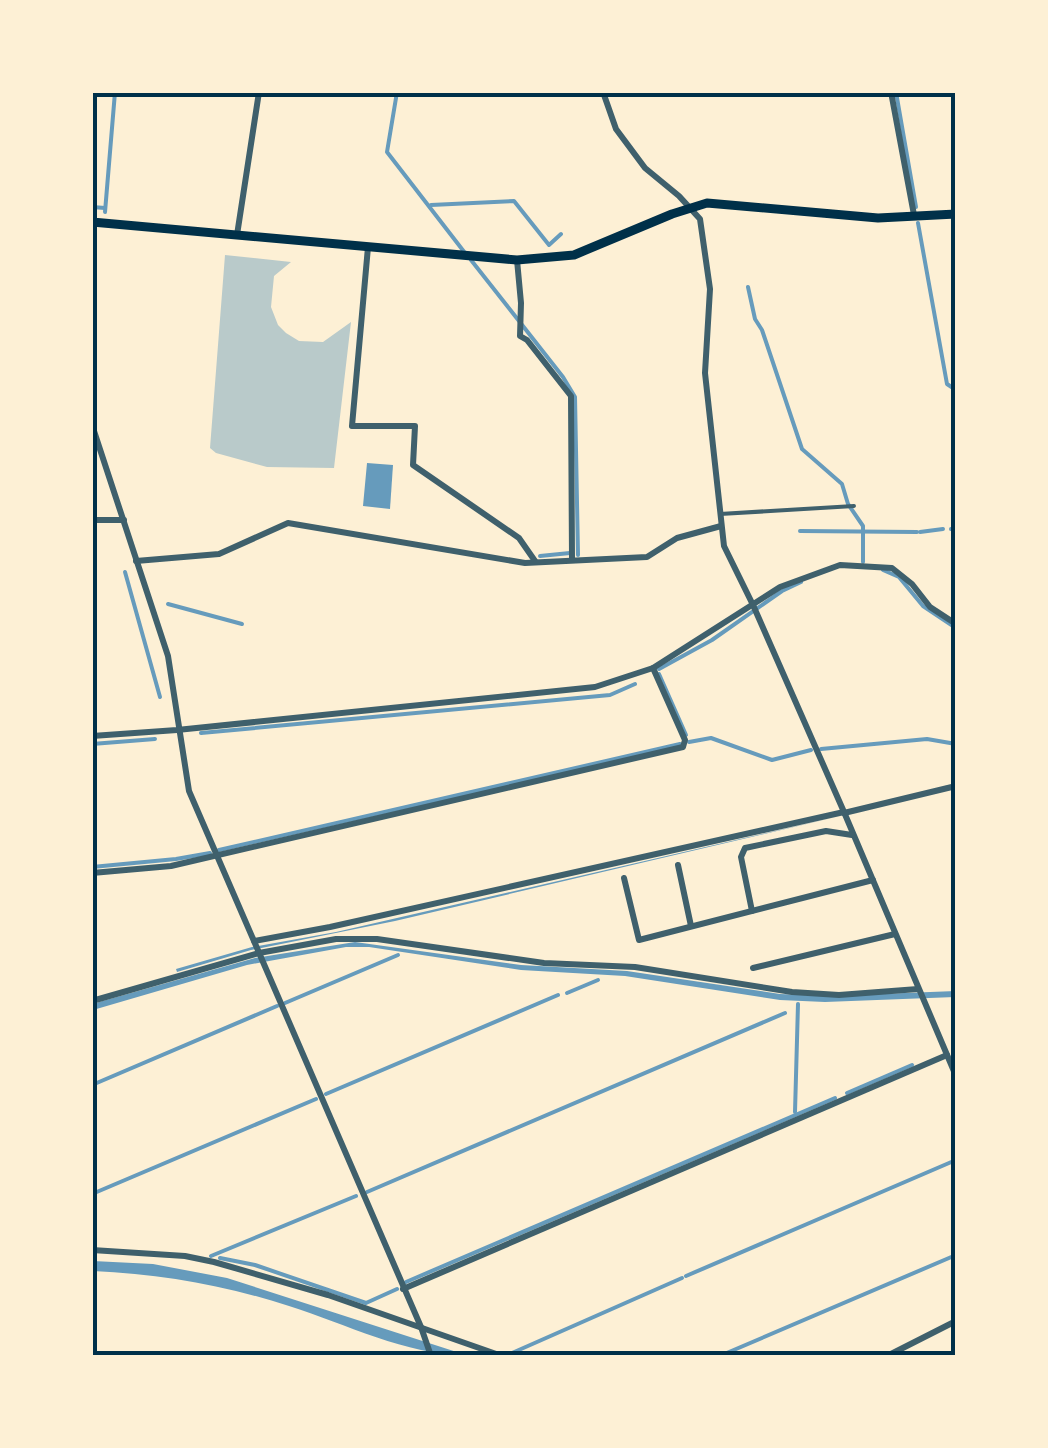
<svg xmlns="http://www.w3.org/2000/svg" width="1048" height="1448" font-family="Ubuntu,sans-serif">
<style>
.green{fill:#b9caca}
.water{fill:#669bbc}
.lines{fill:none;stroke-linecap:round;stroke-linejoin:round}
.stream{stroke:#669bbc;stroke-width:4}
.service{stroke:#3f606c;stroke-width:4}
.minor{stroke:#3f606c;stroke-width:6}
.secondary{stroke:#003049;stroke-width:9}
.neatline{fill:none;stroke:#003049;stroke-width:4}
</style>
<rect width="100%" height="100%" fill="#fdf0d5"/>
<path class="green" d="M 225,255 L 291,262 L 274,276 L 271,307 L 278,325 L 286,333 L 299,341 L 323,342 L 351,322 L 334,468 L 267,467 L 216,453 L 210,448 Z"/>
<g class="water">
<path d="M 367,463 L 393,465 L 390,509 L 363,506 Z"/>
<path d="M 836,817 L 395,921 L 251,950 L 177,972 L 176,969 L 252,947 L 336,932 Z"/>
<path d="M 355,942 L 521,965 L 627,971 L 780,994 L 828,996 L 956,991 L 955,997 L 825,1002 L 780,1000 L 625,976 L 521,970 L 369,947 L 346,947 L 247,965 L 93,1010 L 93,1005 L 99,1002 L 255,958 Z"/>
<path d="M 93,1261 L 153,1264 L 227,1278 L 466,1355 C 406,1355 346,1324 289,1306 C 224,1285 161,1274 93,1271 Z"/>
</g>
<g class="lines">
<g class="stream">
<path d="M 397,92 L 387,152 L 465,253"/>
<path d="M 896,92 L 916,207"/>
<path d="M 431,205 L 514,201 L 549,245 L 561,234"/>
<path d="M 92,207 L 105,208"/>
<path d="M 105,212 L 115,92"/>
<path d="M 918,223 L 947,384 L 956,390"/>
<path d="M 471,260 L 563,377 L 575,397 L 578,555"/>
<path d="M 748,287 L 755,319 L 762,330 L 802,449 L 842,484 L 848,504 L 863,526 L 863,562"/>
<path d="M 951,529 L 956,528"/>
<path d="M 800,531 L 917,532"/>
<path d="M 920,532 L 943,529"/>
<path d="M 540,556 L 570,553"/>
<path d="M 883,570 L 899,577 L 923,606 L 956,628"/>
<path d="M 125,572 L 160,697"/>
<path d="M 168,604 L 242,624"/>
<path d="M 659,669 L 712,640 L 782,591 L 801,582"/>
<path d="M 659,674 L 686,735"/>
<path d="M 201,733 L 610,695 L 635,684"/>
<path d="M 689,742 L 711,738 L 772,760 L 811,750"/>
<path d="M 92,744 L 155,739"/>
<path d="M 821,749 L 927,739 L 956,744"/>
<path d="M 219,850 L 680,744"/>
<path d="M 92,867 L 176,859 L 210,853"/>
<path d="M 567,993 L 598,980"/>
<path d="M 285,1003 L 398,955"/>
<path d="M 92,1022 L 94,1020"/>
<path d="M 92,1085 L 277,1006"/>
<path d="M 847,1093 L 912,1065"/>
<path d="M 326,1094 L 558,995"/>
<path d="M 795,1112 L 798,1004"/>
<path d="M 367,1192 L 785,1013"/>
<path d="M 92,1194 L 316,1099"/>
<path d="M 211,1256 L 356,1196"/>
<path d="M 220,1258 L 255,1265 L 366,1303 L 397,1289"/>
<path d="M 686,1276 L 956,1160"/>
<path d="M 406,1282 L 835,1098"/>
<path d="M 512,1353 L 682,1278"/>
<path d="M 722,1355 L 956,1255"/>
</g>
<path class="service" d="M 720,514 L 854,506"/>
<g class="minor">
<path d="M 603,92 L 616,129 L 645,168 L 679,196 L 700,219 L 710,289 L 705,373 L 724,546 L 753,605 L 844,812 L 956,1076"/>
<path d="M 891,92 L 914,215"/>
<path d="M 237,235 L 259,92"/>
<path d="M 368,247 L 352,426 L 415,426 L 413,465 L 519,538 L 535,561"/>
<path d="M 517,260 L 521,303 L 520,336 L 527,340 L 571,396 L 572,558"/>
<path d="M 92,425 L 168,656 L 189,791 L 421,1327 L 431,1356"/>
<path d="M 92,520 L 124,520"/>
<path d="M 136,561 L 219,554 L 288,523 L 525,563 L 647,557 L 677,538 L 721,526"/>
<path d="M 92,736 L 177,730 L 595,687 L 653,668 L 780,587 L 840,565 L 892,568 L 912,584 L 930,607 L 956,624"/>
<path d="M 844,813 L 956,786"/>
<path d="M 678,865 L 691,926"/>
<path d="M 92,873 L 171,866 L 683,747 L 685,740 L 653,668"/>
<path d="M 624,878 L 639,940 L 873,880"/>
<path d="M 752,911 L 741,857 L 745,848 L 826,831 L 852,835"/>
<path d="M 254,941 L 330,927 L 844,812"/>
<path d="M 753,968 L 895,934"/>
<path d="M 92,1001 L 259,953 L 336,939 L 377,939 L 544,963 L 635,967 L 792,992 L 839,995 L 918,989"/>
<path d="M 92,1250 L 185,1256 L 214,1262 L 328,1295 L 502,1356"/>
<path d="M 403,1289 L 947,1055"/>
<path d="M 887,1356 L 956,1321"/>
</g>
<path class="secondary" d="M 92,222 L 517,260 L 574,255 L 672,214 L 707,203 L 878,218 L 956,214"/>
</g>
<rect width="1048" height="1448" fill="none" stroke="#fdf0d5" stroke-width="190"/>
<rect x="95" y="95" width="858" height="1258" class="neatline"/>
</svg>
